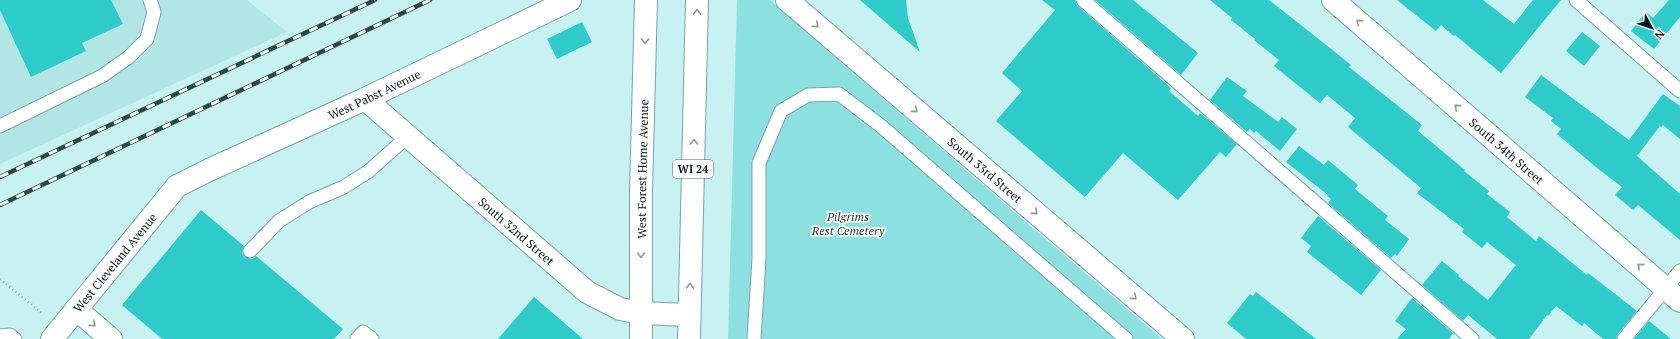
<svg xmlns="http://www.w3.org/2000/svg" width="1680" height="339" font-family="'PT Serif',serif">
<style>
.built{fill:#b2e6e5}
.green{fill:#8ce0df}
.building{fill:#2ecbca}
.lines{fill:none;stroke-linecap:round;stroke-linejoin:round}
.service-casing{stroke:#7aa3a3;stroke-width:15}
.minor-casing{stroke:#7aa3a3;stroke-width:24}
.tertiary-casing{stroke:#7aa3a3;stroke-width:24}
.primary-casing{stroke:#7aa3a3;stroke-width:24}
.path{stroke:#8dafaf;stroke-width:2.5;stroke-dasharray:1 3;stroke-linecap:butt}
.service{stroke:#fff;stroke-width:13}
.minor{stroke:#fff;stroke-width:22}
.tertiary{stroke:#fff;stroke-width:22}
.primary{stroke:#fff;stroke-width:22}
.rail-casing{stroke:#304646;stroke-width:4.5}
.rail{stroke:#fff;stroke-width:3;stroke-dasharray:9;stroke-linecap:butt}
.oneway{stroke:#909797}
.labels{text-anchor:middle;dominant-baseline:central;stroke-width:3.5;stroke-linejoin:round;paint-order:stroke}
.shield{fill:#fff;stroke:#525d5d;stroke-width:1}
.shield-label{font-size:11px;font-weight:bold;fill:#081818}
.street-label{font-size:12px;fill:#081818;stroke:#fff}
.park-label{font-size:12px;font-style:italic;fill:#243d3c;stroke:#fff}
</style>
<rect width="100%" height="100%" fill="#c7f2f1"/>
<path class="built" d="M 0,0 L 247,0 L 287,32 L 0,164 Z"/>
<path class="green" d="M 737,0 L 770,0 L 1028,224 L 1162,339 L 728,339 Z"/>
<g class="building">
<path d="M 0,0 L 111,0 L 123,24 L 82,43 L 86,51 L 31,77 L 0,10 Z"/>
<path d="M 860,0 L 906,0 L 908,18 L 920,52 Z"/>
<path d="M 1042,0 L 1075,0 L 1078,6 L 1171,88 L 1169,91 L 1198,116 L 1200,113 L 1237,144 L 1226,157 L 1220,152 L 1178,200 L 1123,153 L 1085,197 L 996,121 L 1022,91 L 1002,73 L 1055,10 Z"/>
<path d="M 1095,0 L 1133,0 L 1198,53 L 1181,75 Z"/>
<path d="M 1210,0 L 1269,0 L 1330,48 L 1351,65 L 1349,67 L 1422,125 L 1418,131 L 1465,170 L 1464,171 L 1489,191 L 1487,194 L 1510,212 L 1507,217 L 1536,241 L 1539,236 L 1587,275 L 1588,273 L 1637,311 L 1618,334 L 1616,339 L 1603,339 L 1584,323 L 1582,326 L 1556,306 L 1548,316 L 1547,315 L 1529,339 L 1497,339 L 1468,315 L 1463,321 L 1422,285 L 1442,261 L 1459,275 L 1458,276 L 1488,300 L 1516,265 L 1487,242 L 1482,248 L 1462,232 L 1464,229 L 1417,193 L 1421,188 L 1348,127 L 1355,118 L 1327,95 L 1320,103 L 1295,83 L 1274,66 L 1279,60 L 1254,40 L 1255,39 L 1231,20 L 1232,18 Z"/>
<path d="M 1397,0 L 1483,0 L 1514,24 L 1533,0 L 1561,0 L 1501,73 L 1455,35 L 1454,36 L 1441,25 L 1436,31 Z"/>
<path d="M 1669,0 L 1680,0 L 1680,17 L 1654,49 L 1631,31 L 1646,12 L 1653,18 Z"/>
<path d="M 582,22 L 592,42 L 557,59 L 547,39 Z"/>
<path d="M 1582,32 L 1600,46 L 1584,66 L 1566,51 Z"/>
<path d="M 1541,75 L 1629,140 L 1663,94 L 1680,106 L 1680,139 L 1663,125 L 1661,127 L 1660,126 L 1637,156 L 1680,194 L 1680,240 L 1638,205 L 1633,210 L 1615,195 L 1622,187 L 1597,168 L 1557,134 L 1561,129 L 1551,121 L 1553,118 L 1525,97 Z"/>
<path d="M 1227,77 L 1247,91 L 1243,96 L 1278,122 L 1282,117 L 1297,129 L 1280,151 L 1256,131 L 1254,133 L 1250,129 L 1247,132 L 1210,100 Z"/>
<path d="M 1299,146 L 1324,165 L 1328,160 L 1358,185 L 1355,189 L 1388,216 L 1385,220 L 1409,239 L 1397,256 L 1395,254 L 1391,258 L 1328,203 L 1331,199 L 1327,196 L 1328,195 L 1286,162 Z"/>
<path d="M 201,210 L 244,246 L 242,253 L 245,257 L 252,259 L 256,256 L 343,329 L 334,339 L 162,339 L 122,305 Z"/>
<path d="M 1318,216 L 1381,270 L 1361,295 L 1307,252 L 1311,246 L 1301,238 Z"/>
<path d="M 1256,292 L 1316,339 L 1246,339 L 1227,323 L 1250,294 L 1253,296 Z"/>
<path d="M 534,297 L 583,339 L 498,339 Z"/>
<path d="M 1412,298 L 1453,333 L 1449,339 L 1397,339 L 1406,329 L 1395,321 Z"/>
<path d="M 1649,321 L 1671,339 L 1634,339 Z"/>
</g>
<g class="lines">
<defs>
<g id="service">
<path d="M 1083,0 L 1472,339"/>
<path d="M 1576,0 L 1680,91"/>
<path d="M 0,126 L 102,76 L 129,57 L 147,39 L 154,12 L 150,0"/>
<path d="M 250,251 L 279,221 L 309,202 L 344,187 L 369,171 L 408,136"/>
<path d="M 0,336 L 10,335 L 15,339"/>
<path d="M 357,339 L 363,332 L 372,339"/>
<path d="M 754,339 L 759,259 L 759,163 L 781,111 L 808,95 L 839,94 L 881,126 L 1126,339"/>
<path d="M 1624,339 L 1680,271"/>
</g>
<g id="minor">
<path id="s1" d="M 787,0 L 1183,339"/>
<path id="s2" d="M 1333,0 L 1680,301"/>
<path id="s3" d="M 365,99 L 587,292 L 620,309 L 641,313 L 689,315"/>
<path d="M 76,309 L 111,339"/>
</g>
<g id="tertiary">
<path id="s4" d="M 52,339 L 177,186 L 209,170 L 365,99 L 570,0"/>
</g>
<g id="primary">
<path id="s5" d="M 641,339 L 641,191 L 646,0"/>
<path d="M 689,339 L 697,0"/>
</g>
</defs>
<use href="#service" class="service-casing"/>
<use href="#minor" class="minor-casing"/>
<use href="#tertiary" class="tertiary-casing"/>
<use href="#primary" class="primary-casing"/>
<path class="path" d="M 0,279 L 43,314"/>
<use href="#service" class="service"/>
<use href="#minor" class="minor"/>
<use href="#tertiary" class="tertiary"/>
<use href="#primary" class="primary"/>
<defs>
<g id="rail">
<path d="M 0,177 L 375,0"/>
<path d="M 0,205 L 430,0"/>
</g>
</defs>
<use href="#rail" class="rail-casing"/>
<use href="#rail" class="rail"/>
</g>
<defs><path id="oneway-chevron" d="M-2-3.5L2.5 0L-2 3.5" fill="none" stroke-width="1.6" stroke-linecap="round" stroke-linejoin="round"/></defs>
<g class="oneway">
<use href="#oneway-chevron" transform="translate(697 12) rotate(-89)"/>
<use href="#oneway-chevron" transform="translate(1359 22) rotate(-139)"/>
<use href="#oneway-chevron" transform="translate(816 25) rotate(41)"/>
<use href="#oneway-chevron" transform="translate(645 41) rotate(92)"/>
<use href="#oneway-chevron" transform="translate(1457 107) rotate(-139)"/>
<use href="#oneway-chevron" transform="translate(915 110) rotate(41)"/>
<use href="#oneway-chevron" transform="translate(694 142) rotate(-89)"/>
<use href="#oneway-chevron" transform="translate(1035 212) rotate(41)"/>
<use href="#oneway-chevron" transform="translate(641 255) rotate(90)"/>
<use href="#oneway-chevron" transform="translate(1640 266) rotate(-139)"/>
<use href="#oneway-chevron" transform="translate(690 286) rotate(-89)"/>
<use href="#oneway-chevron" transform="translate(1134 297) rotate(41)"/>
<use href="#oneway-chevron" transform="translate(93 324) rotate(41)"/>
</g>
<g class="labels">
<rect class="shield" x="673" y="160" width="40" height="18" rx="3"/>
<g class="shield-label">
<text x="693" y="169">WI 24</text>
</g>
<g class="street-label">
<text stroke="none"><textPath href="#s4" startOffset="415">West Pabst Avenue</textPath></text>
<text stroke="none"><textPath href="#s2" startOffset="230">South 34th Street</textPath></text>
<text stroke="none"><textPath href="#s5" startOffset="170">West Forest Home Avenue</textPath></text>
<text stroke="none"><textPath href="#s1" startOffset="261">South 33rd Street</textPath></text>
<text stroke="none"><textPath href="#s3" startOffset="201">South 32nd Street</textPath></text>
<text stroke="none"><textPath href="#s4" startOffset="99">West Cleveland Avenue</textPath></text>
</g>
<g class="park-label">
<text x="848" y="216">Pilgrims<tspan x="848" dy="14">Rest Cemetery</tspan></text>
</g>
</g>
<g transform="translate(1652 28) rotate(130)" stroke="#ffffff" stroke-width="3" paint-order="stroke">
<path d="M0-3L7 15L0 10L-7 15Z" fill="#081818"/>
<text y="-6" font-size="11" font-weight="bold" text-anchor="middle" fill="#081818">N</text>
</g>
</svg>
